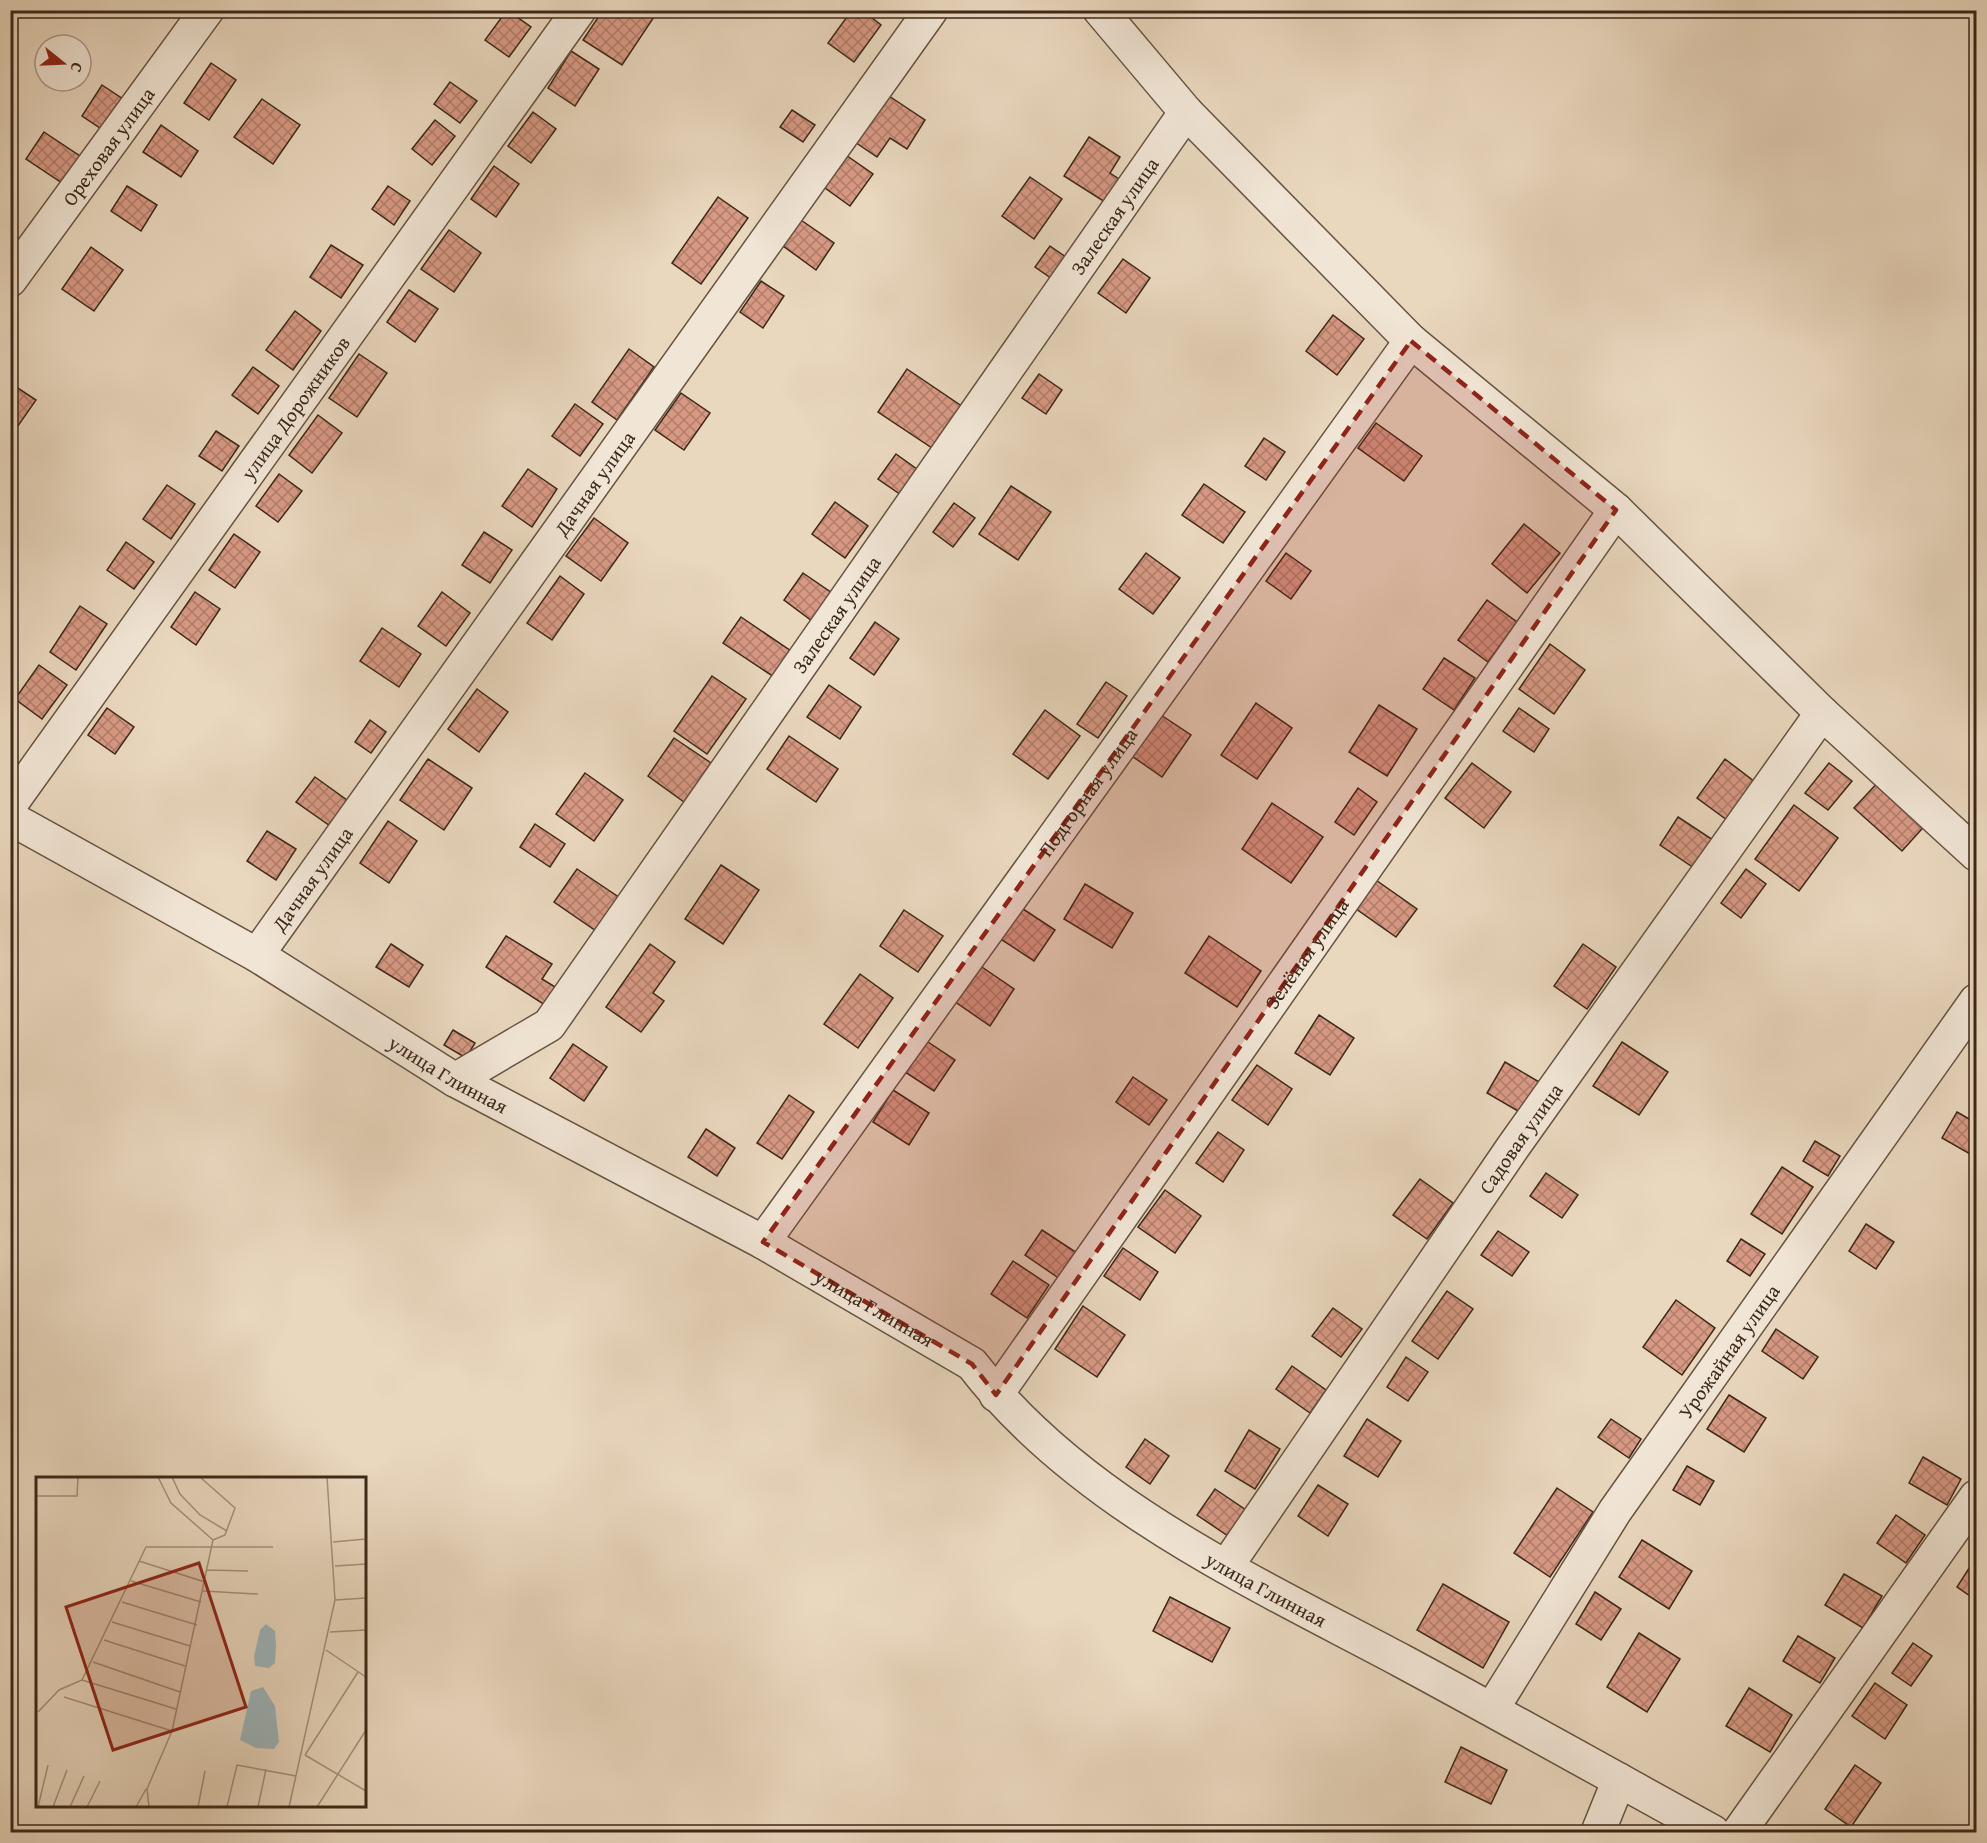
<svg xmlns="http://www.w3.org/2000/svg" width="1987" height="1843" font-family="'Gentium Book Plus',serif">
<style>
.building{fill:url(#building-cross-hatch);stroke:#3c2919;stroke-width:1.5}
.lines{fill:none;stroke-linecap:round;stroke-linejoin:round}
.minor-casing{stroke:#675442;stroke-width:36}
.minor{stroke:#f1e5d5;stroke-width:33}
.marked{fill:#8f2418;fill-opacity:0.2;stroke:#8f2418;stroke-width:4.5;stroke-dasharray:12 8;stroke-linejoin:round}
.labels{text-anchor:middle;dominant-baseline:central;stroke-width:6;stroke-linejoin:round;paint-order:stroke}
.street-label{font-size:20px;fill:#3c2919;stroke:#f1e5d5}
.inset-road{fill:none;stroke:#a4917c;stroke-width:1.5}
.view{fill:#8f2418;fill-opacity:0.15;stroke:#8f2418;stroke-width:3}
.inset-edge{fill:none;stroke:#3c2919;stroke-width:3}
</style>
<defs>
<pattern id="building-cross-hatch" width="8" height="8" patternUnits="userSpaceOnUse" patternTransform="scale(1.5)"><rect width="8" height="8" fill="#d89984"/><path d="M0 0l8 8M0 8l8-8" fill="none" stroke="#b07d6b"/></pattern>
</defs>
<rect width="100%" height="100%" fill="#e9d7be"/>
<filter id="stains"><feTurbulence type="fractalNoise" baseFrequency=".00333" numOctaves="4"/><feColorMatrix values="0 0 0 0 .2 0 0 0 0 .09 0 0 0 0 .02 0 0 0 .5 -.17"/></filter>
<radialGradient id="worn" r=".72"><stop offset=".6" stop-color="#630" stop-opacity="0"/><stop offset="1" stop-color="#630" stop-opacity=".3"/></radialGradient>
<g class="building">
<path d="M 507,10 L 531,27 L 509,57 L 485,40 Z"/>
<path d="M 603,10 L 645,10 L 654,17 L 622,65 L 583,40 Z"/>
<path d="M 852,10 L 862,10 L 881,25 L 854,62 L 828,43 Z"/>
<path d="M 571,51 L 599,69 L 575,106 L 548,88 Z"/>
<path d="M 211,63 L 236,80 L 209,120 L 184,103 Z"/>
<path d="M 450,82 L 477,101 L 460,123 L 434,104 Z"/>
<path d="M 102,85 L 126,101 L 106,132 L 82,116 Z"/>
<path d="M 886,94 L 925,120 L 907,149 L 890,138 L 877,157 L 855,142 Z"/>
<path d="M 262,99 L 300,125 L 273,164 L 234,137 Z"/>
<path d="M 792,110 L 815,125 L 803,142 L 780,127 Z"/>
<path d="M 533,112 L 556,129 L 531,163 L 508,146 Z"/>
<path d="M 435,120 L 455,136 L 432,165 L 412,149 Z"/>
<path d="M 161,125 L 198,151 L 181,177 L 143,152 Z"/>
<path d="M 44,132 L 86,160 L 68,187 L 26,159 Z"/>
<path d="M 1089,137 L 1120,157 L 1110,173 L 1122,181 L 1108,204 L 1064,176 Z"/>
<path d="M 843,153 L 873,174 L 850,206 L 821,185 Z"/>
<path d="M 494,166 L 519,184 L 496,217 L 471,199 Z"/>
<path d="M 1030,177 L 1062,199 L 1034,239 L 1002,216 Z"/>
<path d="M 127,186 L 157,205 L 141,231 L 111,211 Z"/>
<path d="M 388,186 L 410,201 L 394,225 L 372,209 Z"/>
<path d="M 718,197 L 748,218 L 701,284 L 672,263 Z"/>
<path d="M 798,218 L 834,243 L 816,270 L 779,243 Z"/>
<path d="M 449,230 L 481,253 L 454,292 L 421,269 Z"/>
<path d="M 331,245 L 363,265 L 341,298 L 310,277 Z"/>
<path d="M 1050,246 L 1076,264 L 1061,285 L 1035,267 Z"/>
<path d="M 91,247 L 123,270 L 94,311 L 62,289 Z"/>
<path d="M 1123,259 L 1150,278 L 1126,313 L 1098,293 Z"/>
<path d="M 761,281 L 784,296 L 763,328 L 740,312 Z"/>
<path d="M 409,290 L 438,309 L 415,342 L 387,322 Z"/>
<path d="M 295,311 L 321,331 L 293,370 L 266,350 Z"/>
<path d="M 1333,315 L 1364,339 L 1337,375 L 1306,351 Z"/>
<path d="M 629,349 L 654,367 L 617,420 L 592,402 Z"/>
<path d="M 359,354 L 387,373 L 357,417 L 329,398 Z"/>
<path d="M 253,367 L 279,386 L 258,414 L 232,395 Z"/>
<path d="M 907,369 L 966,409 L 938,452 L 878,412 Z"/>
<path d="M 1039,374 L 1062,390 L 1046,414 L 1022,398 Z"/>
<path d="M 10,383 L 36,400 L 13,433 L 10,431 Z"/>
<path d="M 681,393 L 710,413 L 684,450 L 655,430 Z"/>
<path d="M 575,404 L 603,424 L 580,456 L 552,436 Z"/>
<path d="M 318,415 L 342,433 L 312,473 L 289,455 Z"/>
<path d="M 1376,423 L 1422,456 L 1404,481 L 1358,448 Z"/>
<path d="M 216,431 L 239,446 L 222,471 L 199,456 Z"/>
<path d="M 1264,438 L 1285,452 L 1266,480 L 1245,466 Z"/>
<path d="M 896,454 L 921,472 L 904,497 L 878,479 Z"/>
<path d="M 528,469 L 557,489 L 532,527 L 502,506 Z"/>
<path d="M 279,474 L 302,491 L 278,522 L 256,506 Z"/>
<path d="M 1204,484 L 1245,512 L 1223,543 L 1182,515 Z"/>
<path d="M 167,485 L 195,504 L 171,539 L 143,519 Z"/>
<path d="M 1011,486 L 1051,512 L 1018,560 L 979,534 Z"/>
<path d="M 835,502 L 868,526 L 845,558 L 812,534 Z"/>
<path d="M 954,503 L 975,518 L 953,547 L 933,532 Z"/>
<path d="M 594,518 L 628,543 L 601,581 L 566,556 Z"/>
<path d="M 1524,524 L 1560,553 L 1527,593 L 1492,564 Z"/>
<path d="M 484,532 L 512,550 L 490,583 L 462,565 Z"/>
<path d="M 234,534 L 260,552 L 235,588 L 209,570 Z"/>
<path d="M 126,542 L 154,562 L 134,589 L 107,570 Z"/>
<path d="M 1146,553 L 1180,578 L 1153,614 L 1119,589 Z"/>
<path d="M 1286,553 L 1311,571 L 1291,599 L 1266,581 Z"/>
<path d="M 803,573 L 832,593 L 812,621 L 784,600 Z"/>
<path d="M 560,576 L 584,594 L 552,640 L 527,623 Z"/>
<path d="M 195,592 L 220,609 L 196,645 L 171,627 Z"/>
<path d="M 442,592 L 470,613 L 446,646 L 418,626 Z"/>
<path d="M 1487,600 L 1517,622 L 1488,662 L 1458,640 Z"/>
<path d="M 80,606 L 107,624 L 76,670 L 50,652 Z"/>
<path d="M 741,617 L 791,651 L 774,677 L 723,643 Z"/>
<path d="M 875,622 L 899,639 L 874,675 L 850,658 Z"/>
<path d="M 382,628 L 421,654 L 399,687 L 360,661 Z"/>
<path d="M 1550,644 L 1585,670 L 1554,714 L 1519,689 Z"/>
<path d="M 1444,658 L 1475,678 L 1454,710 L 1423,689 Z"/>
<path d="M 39,665 L 67,685 L 42,719 L 15,699 Z"/>
<path d="M 712,676 L 746,699 L 707,754 L 674,731 Z"/>
<path d="M 1106,682 L 1127,696 L 1098,738 L 1077,724 Z"/>
<path d="M 829,685 L 861,707 L 840,739 L 807,717 Z"/>
<path d="M 477,689 L 508,712 L 479,752 L 448,729 Z"/>
<path d="M 1256,703 L 1292,728 L 1257,779 L 1221,755 Z"/>
<path d="M 1379,705 L 1417,729 L 1387,776 L 1349,752 Z"/>
<path d="M 107,708 L 134,727 L 115,754 L 88,735 Z"/>
<path d="M 1519,708 L 1549,729 L 1534,752 L 1503,731 Z"/>
<path d="M 1045,710 L 1080,736 L 1048,779 L 1013,754 Z"/>
<path d="M 1158,713 L 1191,735 L 1162,777 L 1129,754 Z"/>
<path d="M 370,720 L 386,732 L 371,753 L 355,742 Z"/>
<path d="M 789,736 L 838,769 L 816,802 L 767,769 Z"/>
<path d="M 674,738 L 711,763 L 684,802 L 648,776 Z"/>
<path d="M 428,759 L 472,788 L 444,830 L 400,800 Z"/>
<path d="M 1725,759 L 1755,782 L 1727,820 L 1697,798 Z"/>
<path d="M 1472,763 L 1511,792 L 1484,828 L 1445,798 Z"/>
<path d="M 1829,763 L 1852,781 L 1828,810 L 1805,793 Z"/>
<path d="M 585,773 L 623,800 L 594,841 L 556,814 Z"/>
<path d="M 315,777 L 351,803 L 333,828 L 296,802 Z"/>
<path d="M 1882,778 L 1929,821 L 1902,851 L 1854,808 Z"/>
<path d="M 1358,788 L 1377,802 L 1354,835 L 1335,822 Z"/>
<path d="M 1272,803 L 1323,837 L 1291,883 L 1242,849 Z"/>
<path d="M 1794,805 L 1838,838 L 1799,891 L 1755,859 Z"/>
<path d="M 1678,817 L 1713,840 L 1694,868 L 1660,845 Z"/>
<path d="M 388,821 L 417,841 L 389,883 L 360,863 Z"/>
<path d="M 535,824 L 565,844 L 550,867 L 520,847 Z"/>
<path d="M 267,831 L 296,849 L 276,880 L 247,861 Z"/>
<path d="M 721,865 L 759,890 L 723,944 L 685,919 Z"/>
<path d="M 577,869 L 623,900 L 599,933 L 554,902 Z"/>
<path d="M 1746,869 L 1766,884 L 1741,918 L 1721,903 Z"/>
<path d="M 1373,878 L 1417,909 L 1396,937 L 1352,906 Z"/>
<path d="M 1085,884 L 1133,913 L 1112,948 L 1064,919 Z"/>
<path d="M 1017,905 L 1055,930 L 1034,961 L 996,936 Z"/>
<path d="M 904,910 L 943,936 L 918,972 L 880,946 Z"/>
<path d="M 506,936 L 552,964 L 542,979 L 560,990 L 548,1007 L 486,967 Z"/>
<path d="M 1209,936 L 1261,971 L 1237,1007 L 1185,973 Z"/>
<path d="M 391,944 L 423,965 L 409,987 L 376,967 Z"/>
<path d="M 650,944 L 675,962 L 653,993 L 664,1001 L 641,1032 L 606,1007 Z"/>
<path d="M 1583,944 L 1616,967 L 1587,1009 L 1554,986 Z"/>
<path d="M 979,965 L 1014,989 L 990,1026 L 954,1001 Z"/>
<path d="M 860,974 L 893,998 L 858,1048 L 824,1024 Z"/>
<path d="M 1319,1015 L 1354,1038 L 1330,1075 L 1295,1053 Z"/>
<path d="M 453,1030 L 475,1043 L 466,1058 L 444,1045 Z"/>
<path d="M 919,1036 L 955,1060 L 934,1091 L 899,1068 Z"/>
<path d="M 1622,1042 L 1668,1072 L 1639,1115 L 1593,1086 Z"/>
<path d="M 573,1044 L 607,1067 L 584,1101 L 550,1078 Z"/>
<path d="M 1505,1062 L 1541,1083 L 1523,1114 L 1487,1093 Z"/>
<path d="M 1257,1065 L 1292,1089 L 1268,1125 L 1232,1100 Z"/>
<path d="M 1133,1077 L 1167,1100 L 1149,1125 L 1116,1102 Z"/>
<path d="M 893,1090 L 929,1113 L 909,1145 L 873,1122 Z"/>
<path d="M 789,1095 L 814,1112 L 782,1159 L 757,1143 Z"/>
<path d="M 1957,1112 L 1976,1123 L 1976,1143 L 1970,1154 L 1942,1138 Z"/>
<path d="M 706,1129 L 735,1148 L 717,1176 L 688,1157 Z"/>
<path d="M 1218,1132 L 1244,1150 L 1223,1182 L 1196,1163 Z"/>
<path d="M 1815,1141 L 1840,1156 L 1828,1176 L 1803,1161 Z"/>
<path d="M 1782,1167 L 1813,1187 L 1782,1234 L 1751,1214 Z"/>
<path d="M 1546,1173 L 1578,1195 L 1562,1218 L 1530,1196 Z"/>
<path d="M 1420,1179 L 1453,1203 L 1427,1239 L 1393,1215 Z"/>
<path d="M 1165,1190 L 1201,1216 L 1175,1253 L 1138,1227 Z"/>
<path d="M 1866,1224 L 1894,1242 L 1876,1269 L 1849,1251 Z"/>
<path d="M 1042,1230 L 1077,1253 L 1060,1279 L 1025,1255 Z"/>
<path d="M 1498,1231 L 1529,1252 L 1512,1276 L 1481,1255 Z"/>
<path d="M 1741,1239 L 1765,1254 L 1750,1276 L 1727,1261 Z"/>
<path d="M 1123,1248 L 1158,1272 L 1140,1300 L 1104,1276 Z"/>
<path d="M 1013,1261 L 1049,1285 L 1027,1318 L 991,1294 Z"/>
<path d="M 1447,1291 L 1473,1309 L 1438,1359 L 1412,1341 Z"/>
<path d="M 1676,1300 L 1715,1328 L 1682,1375 L 1643,1347 Z"/>
<path d="M 1083,1306 L 1125,1335 L 1097,1377 L 1055,1349 Z"/>
<path d="M 1333,1308 L 1362,1329 L 1341,1357 L 1312,1336 Z"/>
<path d="M 1776,1329 L 1818,1357 L 1803,1379 L 1762,1351 Z"/>
<path d="M 1406,1357 L 1428,1372 L 1408,1401 L 1387,1387 Z"/>
<path d="M 1292,1366 L 1326,1390 L 1310,1413 L 1276,1389 Z"/>
<path d="M 1729,1395 L 1766,1418 L 1744,1452 L 1707,1429 Z"/>
<path d="M 1367,1419 L 1401,1441 L 1378,1477 L 1344,1456 Z"/>
<path d="M 1611,1419 L 1641,1439 L 1629,1458 L 1598,1437 Z"/>
<path d="M 1249,1430 L 1280,1449 L 1255,1489 L 1225,1471 Z"/>
<path d="M 1145,1439 L 1169,1456 L 1150,1484 L 1126,1467 Z"/>
<path d="M 1923,1457 L 1961,1479 L 1947,1505 L 1909,1483 Z"/>
<path d="M 1687,1466 L 1714,1481 L 1700,1505 L 1673,1490 Z"/>
<path d="M 1318,1485 L 1348,1504 L 1328,1536 L 1298,1516 Z"/>
<path d="M 1557,1488 L 1593,1512 L 1550,1577 L 1514,1553 Z"/>
<path d="M 1215,1489 L 1246,1510 L 1228,1536 L 1197,1515 Z"/>
<path d="M 1896,1515 L 1925,1535 L 1906,1563 L 1877,1543 Z"/>
<path d="M 1642,1540 L 1692,1571 L 1669,1609 L 1619,1577 Z"/>
<path d="M 1971,1565 L 1976,1569 L 1976,1600 L 1957,1587 Z"/>
<path d="M 1844,1574 L 1882,1596 L 1863,1628 L 1825,1605 Z"/>
<path d="M 1443,1584 L 1509,1622 L 1483,1668 L 1417,1630 Z"/>
<path d="M 1595,1592 L 1621,1609 L 1601,1640 L 1576,1624 Z"/>
<path d="M 1170,1597 L 1230,1628 L 1212,1662 L 1153,1631 Z"/>
<path d="M 1639,1633 L 1680,1659 L 1647,1712 L 1607,1687 Z"/>
<path d="M 1798,1636 L 1835,1658 L 1820,1683 L 1783,1661 Z"/>
<path d="M 1913,1643 L 1932,1656 L 1911,1686 L 1892,1673 Z"/>
<path d="M 1875,1683 L 1907,1705 L 1885,1739 L 1852,1716 Z"/>
<path d="M 1749,1688 L 1792,1715 L 1770,1752 L 1726,1726 Z"/>
<path d="M 1461,1747 L 1507,1770 L 1491,1804 L 1445,1782 Z"/>
<path d="M 1855,1765 L 1881,1783 L 1851,1827 L 1825,1809 Z"/>
</g>
<g class="lines">
<defs>
<g id="minor">
<path d="M 1100,10 L 1186,112 L 1411,341 L 1616,510 L 1822,713 L 1976,854"/>
<path id="s1" d="M 10,280 L 207,10"/>
<path id="s2" d="M 10,805 L 579,10"/>
<path id="s3" d="M 10,818 L 257,955 L 455,1080 L 763,1242 L 972,1364 C 1078,1502 1252,1581 1402,1661 C 1506,1717 1609,1775 1713,1832"/>
<path id="s4" d="M 257,955 L 931,10"/>
<path id="s5" d="M 455,1080 L 549,1025 L 1186,112"/>
<path id="s6" d="M 763,1242 L 1411,341"/>
<path id="s7" d="M 996,1395 L 1616,510"/>
<path id="s8" d="M 1226,1567 L 1513,1147 L 1822,713"/>
<path id="s9" d="M 1492,1709 L 1615,1511 L 1976,1001"/>
<path d="M 1598,1832 L 1619,1780"/>
<path d="M 1739,1832 L 1976,1497"/>
</g>
</defs>
<use href="#minor" class="minor-casing"/>
<use href="#minor" class="minor"/>
</g>
<path class="marked" d="M 1411,341 L 1616,510 L 996,1395 L 972,1364 L 763,1242 Z"/>
<g class="labels">
<g class="street-label">
<text stroke="none"><textPath href="#s1" startOffset="166">Ореховая улица</textPath></text>
<text stroke="none"><textPath href="#s5" startOffset="1096">Залеская улица</textPath></text>
<text stroke="none"><textPath href="#s2" startOffset="489">улица Дорожников</textPath></text>
<text stroke="none"><textPath href="#s4" startOffset="580">Дачная улица</textPath></text>
<text stroke="none"><textPath href="#s5" startOffset="610">Залеская улица</textPath></text>
<text stroke="none"><textPath href="#s6" startOffset="555">Подгорная улица</textPath></text>
<text stroke="none"><textPath href="#s4" startOffset="94">Дачная улица</textPath></text>
<text stroke="none"><textPath href="#s7" startOffset="540">Зелёная улица</textPath></text>
<text stroke="none"><textPath href="#s3" startOffset="508">улица Глинная</textPath></text>
<text stroke="none"><textPath href="#s8" startOffset="520">Садовая улица</textPath></text>
<text stroke="none"><textPath href="#s3" startOffset="994">улица Глинная</textPath></text>
<text stroke="none"><textPath href="#s9" startOffset="429">Урожайная улица</textPath></text>
<text stroke="none"><textPath href="#s3" startOffset="1480">улица Глинная</textPath></text>
</g>
</g>
<g transform="translate(36 1477)">
<rect width="330" height="330" fill="#e9d7be"/>
<path d="M 230,147 L 239,154 L 240,169 L 239,186 L 233,191 L 219,189 L 218,180 L 224,153 ZM 227,210 L 239,229 L 243,265 L 238,272 L 220,271 L 204,263 L 215,214 Z" fill="#9db6bd"/>
<path class="inset-road" d="M 122,0 L 135,26 L 177,63M 136,0 L 144,17 L 164,38 L 191,54M 164,0 L 199,31 L 189,58 L 177,63M 0,19 L 41,19 L 42,0M 297,65 L 330,62M 103,84 L 169,105M 299,89 L 330,87M 171,93 L 212,94M 95,104 L 165,125M 167,114 L 222,117M 299,123 L 330,121M 86,125 L 161,148M 76,145 L 154,169M 294,155 L 330,153M 68,163 L 149,189M 290,173 L 330,200M 57,185 L 144,215M 46,203 L 140,232M 28,220 L 136,254M 2,235 L 23,213 L 46,203 L 110,70 L 237,70M 269,278 L 322,195M 269,278 L 330,314M 2,330 L 12,288M 17,330 L 31,293M 34,330 L 48,299M 51,330 L 64,304M 100,330 L 110,312M 113,330 L 111,312 L 136,254 L 177,63M 162,330 L 169,294M 191,330 L 201,288 L 260,299M 222,330 L 230,292M 253,330 L 299,123 L 291,0M 281,330 L 330,253"/>
<path class="view" d="M 163,86 L 210,230 L 77,273 L 30,130 Z"/>
<rect width="330" height="330" class="inset-edge"/>
</g>
<rect width="1987" height="1843" fill="none" stroke="#e9d7be" stroke-width="36"/>
<rect x="12" y="12" width="1963" height="1819" fill="none" stroke="#3c2919" stroke-width="3"/>
<rect x="18" y="18" width="1951" height="1807" fill="none" stroke="#3c2919" stroke-width="1.5"/>
<g transform="translate(63 63) rotate(108)"><circle r="28" fill="#f1e5d5" stroke="#a99a8a" stroke-width="1.5"/>
<path d="M0-4.5L10 22L0 15L-10 22Z" fill="#8f2418"/>
<text y="-9" font-size="16" font-weight="bold" text-anchor="middle" fill="#3c2919">С</text>
</g>
<rect width="100%" height="100%" filter="url(#stains)"/>
<rect width="100%" height="100%" fill="url(#worn)"/>
</svg>
